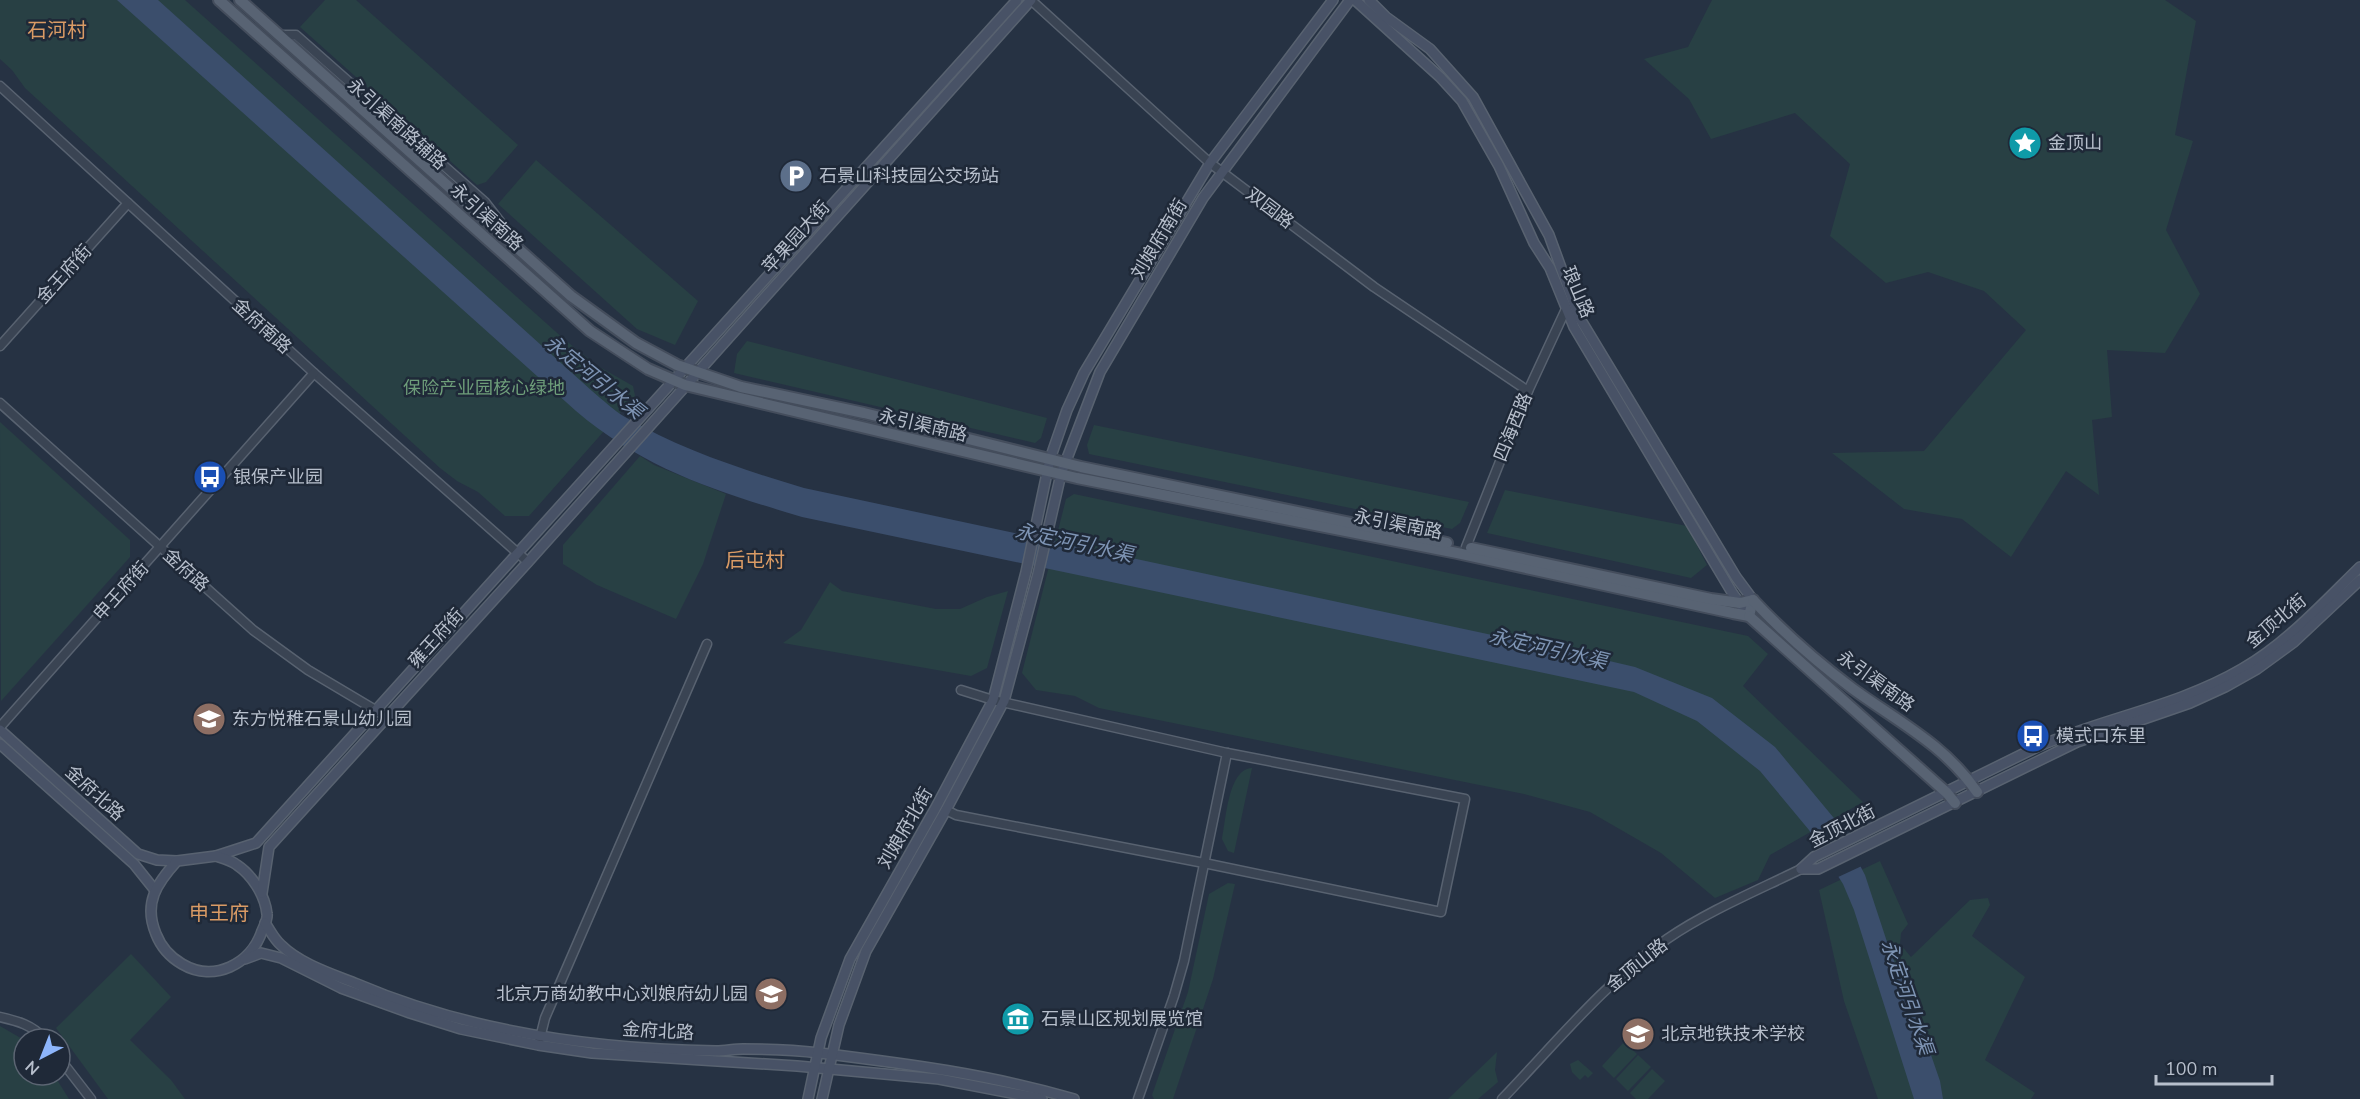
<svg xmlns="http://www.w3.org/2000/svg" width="2360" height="1099" font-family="'Nunito Sans','Noto Sans SC',sans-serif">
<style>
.green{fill:#284044}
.water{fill:#3b4e6c}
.pier{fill:#263243}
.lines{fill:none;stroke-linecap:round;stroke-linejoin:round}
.tertiary-casing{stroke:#586270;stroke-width:11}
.secondary-casing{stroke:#586270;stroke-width:12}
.primary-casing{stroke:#444d5c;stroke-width:14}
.tertiary{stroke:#3a4453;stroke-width:8}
.secondary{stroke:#485266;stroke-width:9}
.primary{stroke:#586373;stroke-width:10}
.labels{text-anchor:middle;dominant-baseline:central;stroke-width:5;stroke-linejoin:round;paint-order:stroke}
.street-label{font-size:18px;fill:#b7bfcc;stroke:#1f2938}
.poi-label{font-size:18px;fill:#b7bfcc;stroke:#1f2938;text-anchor:start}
.park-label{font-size:18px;fill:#6e9e7a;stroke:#1f2938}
.neighbourhood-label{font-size:20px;fill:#da9b65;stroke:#1f2938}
.water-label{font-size:20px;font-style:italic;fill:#7e94b4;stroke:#1f2938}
</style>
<rect width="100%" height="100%" fill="#263243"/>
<g class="green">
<path d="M 0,0 L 185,0 L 565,340 L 598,366 L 633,386 L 635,396 L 529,516 L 505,516 L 478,492 L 457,481 L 440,468 L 25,88 L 12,70 L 0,59 Z"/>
<path d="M 325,0 L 356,0 L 518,145 L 486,182 L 477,185 L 300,27 Z"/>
<path d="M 1712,0 L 2165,0 L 2196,21 L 2175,135 L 2193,141 L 2166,230 L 2200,294 L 2165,353 L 2107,350 L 2112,417 L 2092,420 L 2099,495 L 2066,471 L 2011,557 L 1962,519 L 1904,509 L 1832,453 L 1924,451 L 2026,330 L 1984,291 L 1928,272 L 1886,283 L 1830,236 L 1850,164 L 1795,113 L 1711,139 L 1689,99 L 1644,59 L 1688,47 Z"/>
<path d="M 536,160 L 698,301 L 675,345 L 637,329 L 498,204 Z"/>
<path d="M 747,341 L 1047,418 L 1041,438 L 1035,443 L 734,373 L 737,354 Z"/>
<path d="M 0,422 L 130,540 L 130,557 L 1,701 Z"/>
<path d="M 1094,425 L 1469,502 L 1460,523 L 1452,529 L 1089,454 L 1087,445 Z"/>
<path d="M 640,456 L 654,465 L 726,494 L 703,564 L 676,619 L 597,585 L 563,564 L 563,545 Z"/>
<path d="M 1505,490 L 1687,526 L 1707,565 L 1691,578 L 1487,533 Z"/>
<path d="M 1074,494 L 1748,636 L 1768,654 L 1743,686 L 1863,802 L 1770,855 L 1758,880 L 1715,898 L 1661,853 L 1590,812 L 1524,794 L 1099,708 L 1075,696 L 1036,690 L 1022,673 L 1066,499 Z"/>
<path d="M 830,582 L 842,591 L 936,609 L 960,609 L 987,597 L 1008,591 L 987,668 L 971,676 L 783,643 L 801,630 Z"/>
<path d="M 1252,768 L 1234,853 L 1228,851 L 1222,839 C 1226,820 1228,769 1252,768 Z"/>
<path d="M 1880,861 L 1908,924 L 1901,933 L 1900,944 L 1911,957 L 1970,900 L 1988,898 L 1990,905 L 1972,936 L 2025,977 L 1985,1060 L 2035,1093 L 2031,1099 L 1878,1099 L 1844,1001 L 1819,890 Z"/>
<path d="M 1228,883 L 1235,884 L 1213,979 L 1173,1099 L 1154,1099 L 1152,1095 L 1188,992 L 1209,894 Z"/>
<path d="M 131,954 L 171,997 L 130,1040 L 171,1080 L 185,1099 L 108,1099 L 56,1028 Z"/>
<path d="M 0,1026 L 24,1040 L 24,1075 L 54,1075 L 69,1099 L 0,1099 Z"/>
<path d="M 1624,1042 L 1637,1054 L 1614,1078 L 1602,1066 Z"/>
<path d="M 1497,1052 L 1495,1070 L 1498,1082 L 1478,1099 L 1448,1099 Z"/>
<path d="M 1638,1055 L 1651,1067 L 1628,1091 L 1616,1079 Z"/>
<path d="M 1578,1060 L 1593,1073 L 1588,1078 L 1585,1075 L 1580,1080 L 1572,1072 L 1570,1064 Z"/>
<path d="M 1652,1069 L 1665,1081 L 1648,1099 L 1636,1099 L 1630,1093 Z"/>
</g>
<path class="water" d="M 117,0 L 158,0 L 592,391 C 603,400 613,410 625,417 C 682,450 741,469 804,488 L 1558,649 L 1635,667 L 1712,698 L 1775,747 L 1838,823 L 1865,875 L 1891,954 L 1913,1003 L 1940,1081 L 1943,1099 L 1914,1099 L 1854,910 L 1843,884 L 1809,830 L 1760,771 L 1697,721 L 1634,692 L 802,517 C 718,492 644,469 576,411 Z"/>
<path class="pier" d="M 1842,825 L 1864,865 L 1836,878 L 1811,839 Z"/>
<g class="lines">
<defs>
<g id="tertiary">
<path d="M 1031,0 L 1210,163 L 1374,287 L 1528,391"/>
<path d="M 280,35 L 296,35 L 485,202 L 518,245"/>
<path d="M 0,86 L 314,373 L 528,562"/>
<path d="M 0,346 L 128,203"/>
<path d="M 0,403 L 253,630 L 308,670 L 387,717"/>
<path d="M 1466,547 L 1528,391 L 1566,309"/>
<path d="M 0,727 L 314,373"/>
<path d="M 946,810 L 956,815 L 1204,863 L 1441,912 L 1465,799 L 1227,753 L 993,700 L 961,690"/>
<path d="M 0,1017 C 18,1021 32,1025 45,1039"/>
<path d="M 539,1042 L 545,1018 L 707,644"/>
<path d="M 60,1059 L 91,1099"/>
<path d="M 1138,1099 L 1174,996 L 1184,961 L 1227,753"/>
<path d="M 1502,1099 C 1555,1044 1604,983 1667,939 C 1708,911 1756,891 1801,869"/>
</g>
<g id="secondary">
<path d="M 1355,0 L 1440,77 L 1462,101 L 1499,166 L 1534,243 L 1550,268 L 1574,327 L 1733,594 L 1749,616"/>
<path d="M 1369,0 L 1386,17 L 1430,49 L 1473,97 L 1549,235 L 1579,317 L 1736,577 L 1753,600"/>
<path d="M 0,730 L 138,854 L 157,860 L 177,861"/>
<path d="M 0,744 L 134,864 L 154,889"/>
<path d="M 216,856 L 256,843 L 1017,0"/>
<path d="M 216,856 C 222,858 231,860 237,865 C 252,875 265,895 267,914 C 268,919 264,926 262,931 C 251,964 214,983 182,964 C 170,957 161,947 156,934 C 143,903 157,883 177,861 Z"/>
<path d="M 1801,869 L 1814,857 L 2037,747 C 2104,718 2179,706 2242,669 C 2287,643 2323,603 2360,567"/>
<path d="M 1801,869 L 1818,869 L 2077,742 L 2190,703 L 2225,687 L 2257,669 L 2294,642 L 2360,580"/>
<path d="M 262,893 L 269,847 L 528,562 L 1031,0"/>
<path d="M 265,923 C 270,930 274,939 281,945 C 300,964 332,974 357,984 C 469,1032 595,1049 716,1051 C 725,1051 734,1049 743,1049 C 768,1049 795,1050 820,1053 C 908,1064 988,1074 1074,1099"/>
<path d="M 245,959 L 261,953 L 281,958 L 341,988 L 410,1013 L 461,1029 L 538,1045 L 592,1053 L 797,1066 L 939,1079 L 1042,1099"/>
<path d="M 808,1099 L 821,1038 L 850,959 L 935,809 L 993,700 L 1026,572 L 1050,459 L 1067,410 L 1084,373 L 1210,163 L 1333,0"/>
<path d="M 822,1099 L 839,1025 L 866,951 L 946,810 L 1004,701 L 1038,574 L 1061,474 L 1100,372 L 1203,198 L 1350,0"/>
</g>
<g id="primary">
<path d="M 219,0 L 590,331 L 648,369 L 685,385 L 1077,478 L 1457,553 L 1733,613 L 1749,616 L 1753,600"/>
<path d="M 240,0 L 571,296 L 636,343 L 677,365 L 741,387 L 864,413 L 1081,467 L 1447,543"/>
<path d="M 1471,548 L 1711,599 L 1740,603 L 1753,600"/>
<path d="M 1753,600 C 1783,632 1818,663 1853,689 C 1897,721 1945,745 1977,792"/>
<path d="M 1749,616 L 1947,793 L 1955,803"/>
</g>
</defs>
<use href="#tertiary" class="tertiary-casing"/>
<use href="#secondary" class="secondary-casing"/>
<use href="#primary" class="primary-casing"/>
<use href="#tertiary" class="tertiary"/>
<use href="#secondary" class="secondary"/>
<use href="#primary" class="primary"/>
</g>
<defs>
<symbol id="sight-disc" viewBox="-11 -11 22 22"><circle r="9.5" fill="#0f9aa8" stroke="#1f2938"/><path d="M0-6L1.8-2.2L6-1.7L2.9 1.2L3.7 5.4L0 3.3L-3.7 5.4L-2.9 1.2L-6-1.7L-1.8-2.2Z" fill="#fff"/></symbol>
<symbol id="parking-disc" viewBox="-11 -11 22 22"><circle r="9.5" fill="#5c6f8a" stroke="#1f2938"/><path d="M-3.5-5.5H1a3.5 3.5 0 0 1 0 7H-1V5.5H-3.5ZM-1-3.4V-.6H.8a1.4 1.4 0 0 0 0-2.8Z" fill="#fff"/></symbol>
<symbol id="bus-disc" viewBox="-11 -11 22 22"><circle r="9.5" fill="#1a4fb4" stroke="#1f2938"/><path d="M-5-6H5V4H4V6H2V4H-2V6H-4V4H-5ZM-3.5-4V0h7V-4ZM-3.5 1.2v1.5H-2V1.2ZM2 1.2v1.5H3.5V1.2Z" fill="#fff"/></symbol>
<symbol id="school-disc" viewBox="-11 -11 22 22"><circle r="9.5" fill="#8d6e63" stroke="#1f2938"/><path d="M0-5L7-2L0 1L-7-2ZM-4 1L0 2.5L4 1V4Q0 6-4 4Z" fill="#fff"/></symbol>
<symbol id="museum-disc" viewBox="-11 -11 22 22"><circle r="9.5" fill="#0f9aa8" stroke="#1f2938"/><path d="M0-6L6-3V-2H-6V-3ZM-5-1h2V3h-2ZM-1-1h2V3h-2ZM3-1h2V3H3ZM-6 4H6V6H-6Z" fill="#fff"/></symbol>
</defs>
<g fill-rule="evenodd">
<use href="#sight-disc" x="2006" y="124" width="38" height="38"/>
<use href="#parking-disc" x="777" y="157" width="38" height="38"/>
<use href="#bus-disc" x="191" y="458" width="38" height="38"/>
<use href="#school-disc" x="190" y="700" width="38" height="38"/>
<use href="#bus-disc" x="2014" y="717" width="38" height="38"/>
<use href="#school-disc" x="752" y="975" width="38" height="38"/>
<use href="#museum-disc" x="999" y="1000" width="38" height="38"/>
<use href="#school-disc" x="1619" y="1015" width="38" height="38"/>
</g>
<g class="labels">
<g class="street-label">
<text transform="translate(397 124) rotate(42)">永引渠南路辅路</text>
<text transform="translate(1270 208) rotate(37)">双园路</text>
<text transform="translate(487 217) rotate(42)">永引渠南路</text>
<text transform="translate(796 237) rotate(-48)">苹果园大街</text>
<text transform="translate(1159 239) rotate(-59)">刘娘府南街</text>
<text transform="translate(64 274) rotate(-48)">金王府街</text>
<text transform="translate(1578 292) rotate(67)">琅山路</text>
<text transform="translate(262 326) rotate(42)">金府南路</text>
<text transform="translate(923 425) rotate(13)">永引渠南路</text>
<text transform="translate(1513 427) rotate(-68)">四海西路</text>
<text transform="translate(1398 524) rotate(11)">永引渠南路</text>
<text transform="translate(186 570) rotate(42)">金府路</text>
<text transform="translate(121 591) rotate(-48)">申王府街</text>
<text transform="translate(2276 621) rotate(-40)">金顶北街</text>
<text transform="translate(436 638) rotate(-48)">雍王府街</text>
<text transform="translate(1876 681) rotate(36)">永引渠南路</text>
<text transform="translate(95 793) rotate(42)">金府北路</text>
<text transform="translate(1842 826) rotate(-27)">金顶北街</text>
<text transform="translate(905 828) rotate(-60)">刘娘府北街</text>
<text transform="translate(1637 965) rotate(-39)">金顶山路</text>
<text transform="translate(658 1031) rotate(3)">金府北路</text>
</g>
<g class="poi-label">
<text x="2048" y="143">金顶山</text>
<text x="819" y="176">石景山科技园公交场站</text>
<text x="233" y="477">银保产业园</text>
<text x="232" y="719">东方悦稚石景山幼儿园</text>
<text x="2056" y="736">模式口东里</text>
<text x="748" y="994" text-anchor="end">北京万商幼教中心刘娘府幼儿园</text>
<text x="1041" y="1019">石景山区规划展览馆</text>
<text x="1661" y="1034">北京地铁技术学校</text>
</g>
<g class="park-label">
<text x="484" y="388">保险产业园核心绿地</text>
</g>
<g class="neighbourhood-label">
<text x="57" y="30">石河村</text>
<text x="755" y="560">后屯村</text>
<text x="219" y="913">申王府</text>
</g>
<g class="water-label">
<text transform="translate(594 377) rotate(39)">永定河引水渠</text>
<text transform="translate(1074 543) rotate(12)">永定河引水渠</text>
<text transform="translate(1548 649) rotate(13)">永定河引水渠</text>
<text transform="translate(1907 997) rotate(71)">永定河引水渠</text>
</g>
</g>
<g transform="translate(42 1057) rotate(222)"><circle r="28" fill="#1f2938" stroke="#5c6573" stroke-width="1.5"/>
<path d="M0-4.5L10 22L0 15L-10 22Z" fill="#8db5fb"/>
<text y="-9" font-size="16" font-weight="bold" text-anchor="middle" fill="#b7bfcc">N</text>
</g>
<path d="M2156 1075v9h116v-9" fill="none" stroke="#b7bfcc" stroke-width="3"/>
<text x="2165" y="1075" font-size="18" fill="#b7bfcc" stroke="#1f2938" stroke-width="4.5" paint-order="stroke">100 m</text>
</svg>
